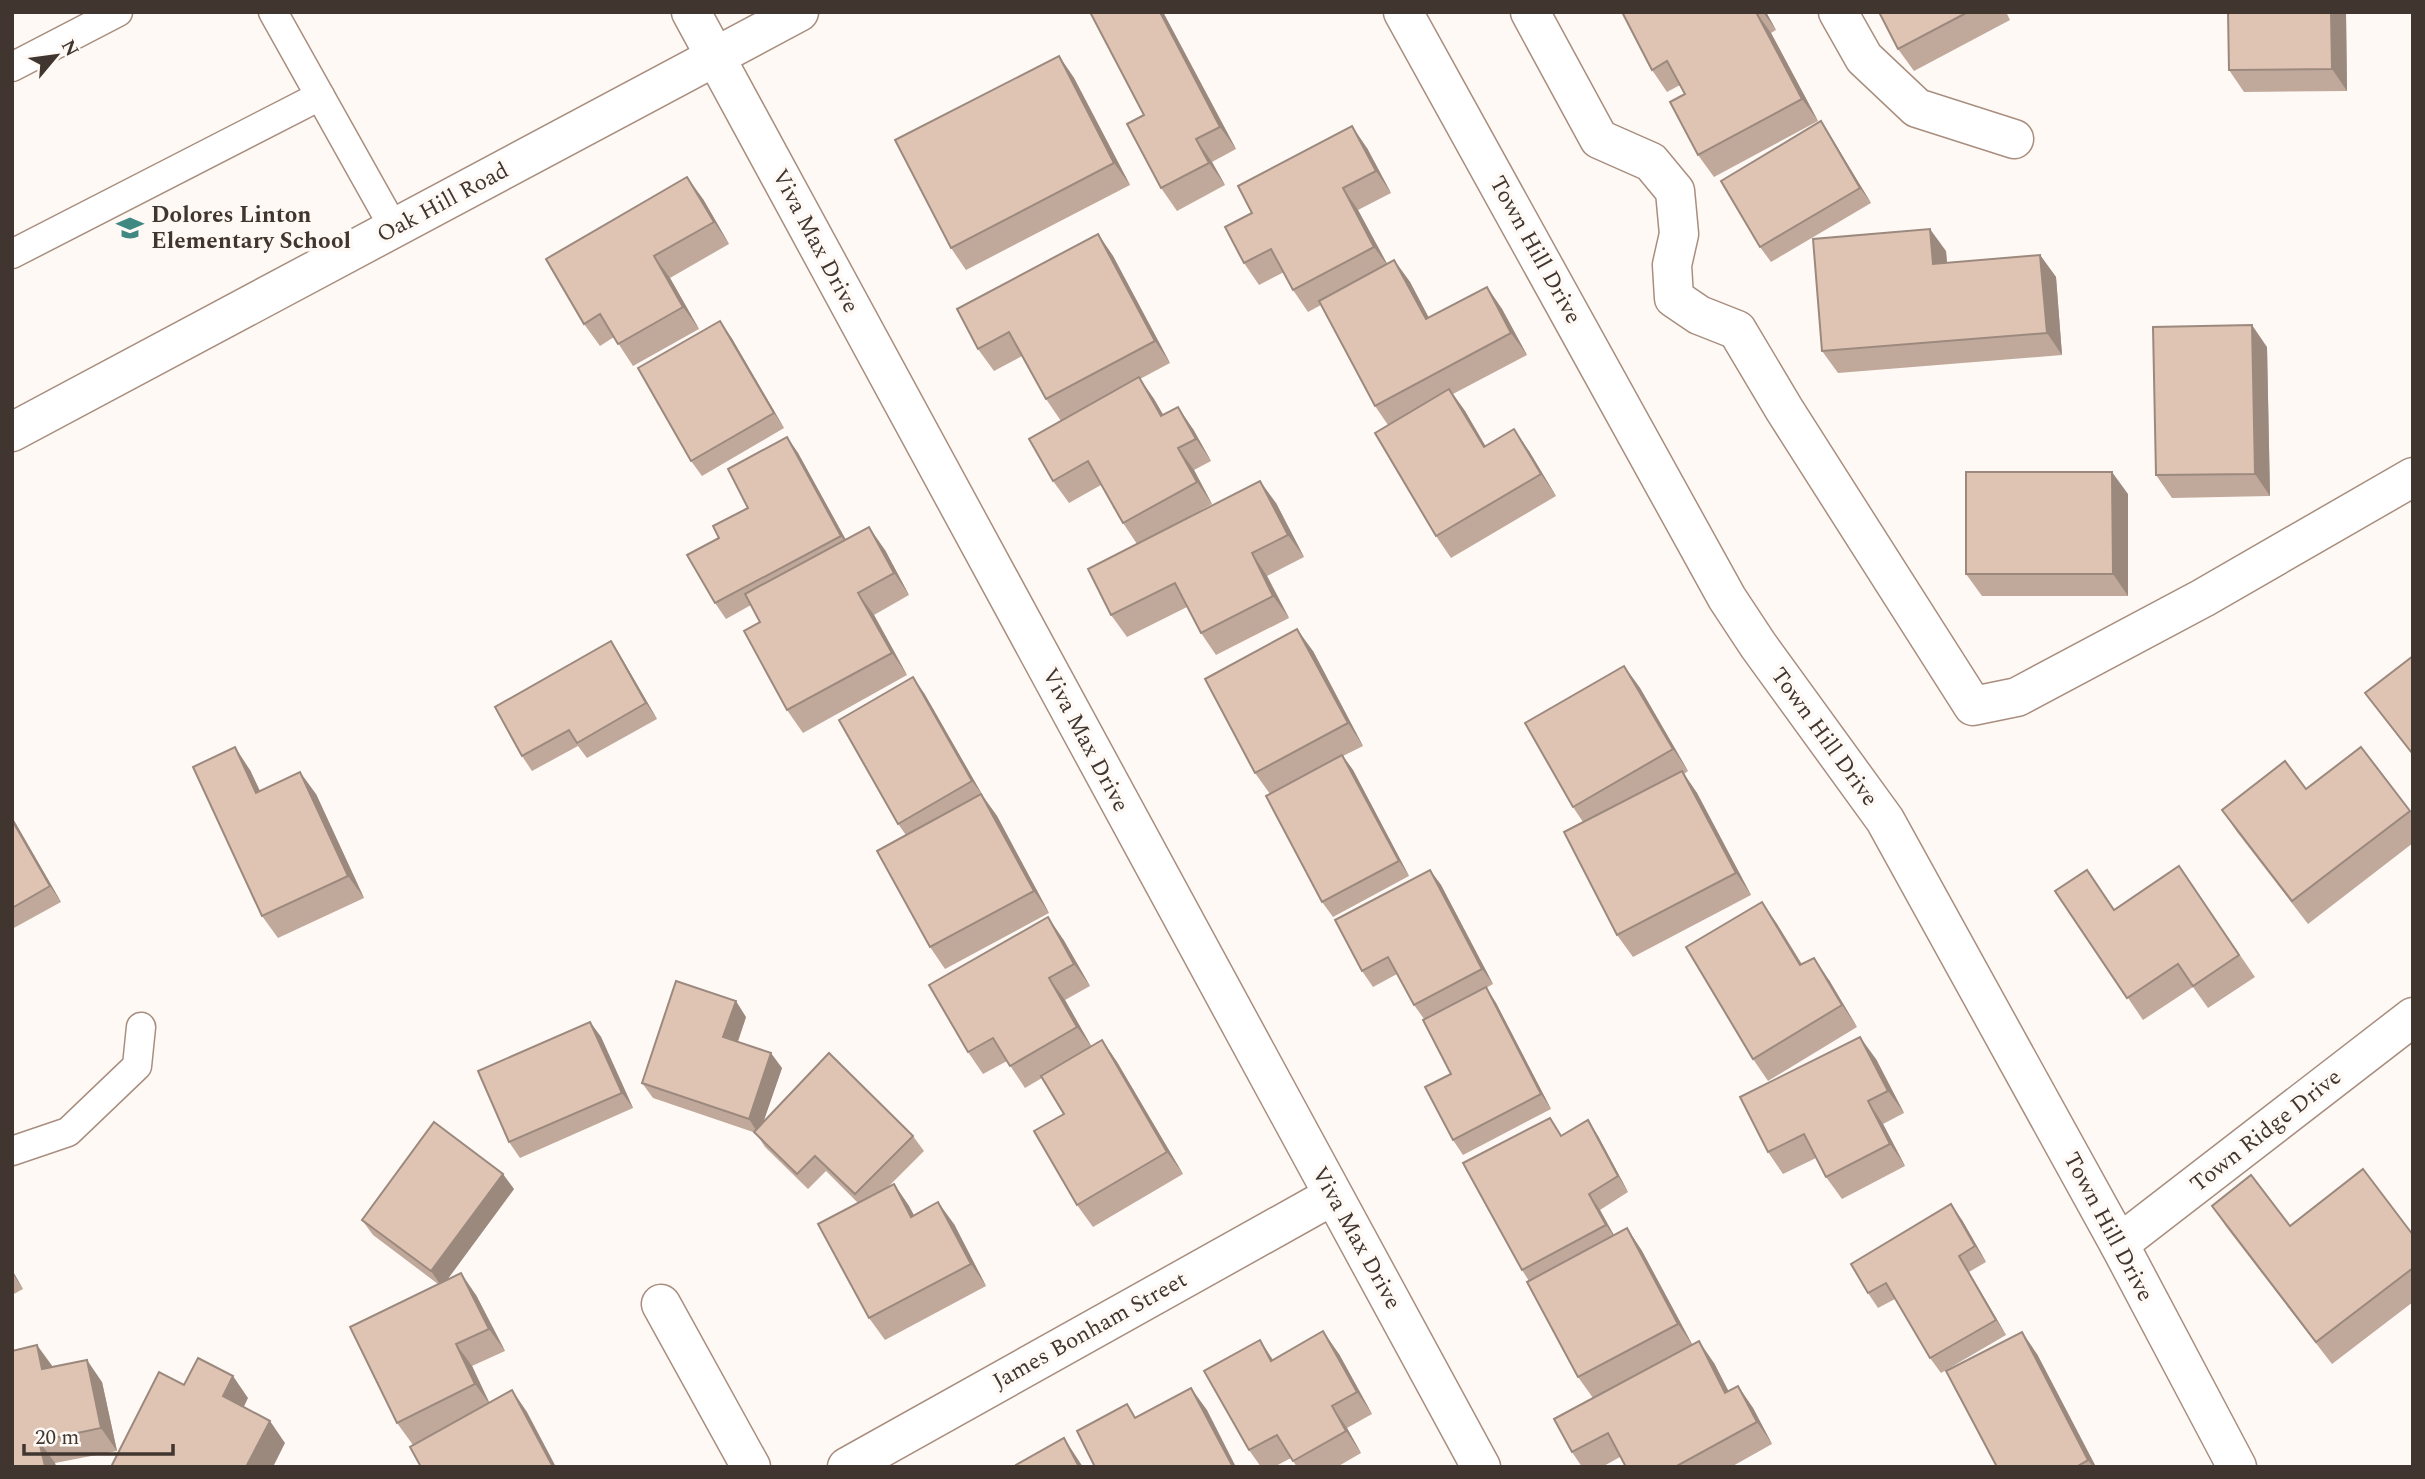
<svg xmlns="http://www.w3.org/2000/svg" width="2425" height="1479" font-family="Spectral,serif">
<style>
.lines{fill:none;stroke-linecap:round;stroke-linejoin:round}
.service-casing{stroke:#a88e7f;stroke-width:31}
.minor-casing{stroke:#a88e7f;stroke-width:41}
.service{stroke:#fff;stroke-width:28}
.minor{stroke:#fff;stroke-width:38}
.wall{fill:#c0a99b}
.shaded-wall{fill:#9c897e}
.building{fill:#dfc4b4;stroke:#9c897e;stroke-width:2}
.labels{text-anchor:middle;dominant-baseline:central;stroke-width:7;stroke-linejoin:round;paint-order:stroke}
.street-label{font-size:23px;fill:#41362f;stroke:#fff9f5}
.poi-label{font-size:23px;font-weight:bold;fill:#41362f;stroke:#fff9f5;text-anchor:start}
</style>
<rect width="100%" height="100%" fill="#fff9f5"/>
<g class="lines">
<defs>
<g id="service">
<path d="M 273,12 L 394,228"/>
<path d="M 12,67 L 118,12"/>
<path d="M 12,254 L 320,96"/>
<path d="M 12,1151 L 68,1132 L 137,1066 L 141,1027"/>
</g>
<g id="minor">
<path d="M 691,12 L 1481,1467"/>
<path d="M 1403,12 L 1727,598 L 1758,645 L 1885,820 L 2119,1244 L 2237,1467"/>
<path d="M 1530,12 L 1599,139 L 1651,162 L 1675,191 L 1679,234 L 1672,265 L 1674,298 L 1699,315 L 1737,330 L 1784,409 L 1973,706 L 2017,697 L 2203,598 L 2413,477"/>
<path d="M 1838,12 L 1864,58 L 1917,108 L 2014,139"/>
<path d="M 12,432 L 799,12"/>
<path d="M 2119,1244 L 2413,1017"/>
<path d="M 661,1304 L 751,1467"/>
<path d="M 847,1467 L 1332,1196"/>
</g>
</defs>
<use href="#service" class="service-casing"/>
<use href="#minor" class="minor-casing"/>
<use href="#service" class="service"/>
<use href="#minor" class="minor"/>
</g>
<g class="wall">
<path d="M 1163,12 L 1236,149 L 1212,162 L 1225,185 L 1177,211 L 1161,188 L 1144,115 Z"/>
<path d="M 1622,12 L 1766,12 L 1776,30 L 1771,33 L 1818,121 L 1714,177 L 1698,155 L 1685,94 L 1680,85 L 1667,92 L 1652,70 Z"/>
<path d="M 1879,12 L 2006,12 L 2010,20 L 1914,71 L 1898,49 Z"/>
<path d="M 2346,12 L 2347,91 L 2244,92 L 2229,70 Z"/>
<path d="M 1059,56 L 1074,78 L 1130,185 L 966,270 L 951,248 Z"/>
<path d="M 1821,121 L 1831,137 L 1871,203 L 1771,262 L 1760,247 Z"/>
<path d="M 1367,148 L 1391,193 L 1358,210 L 1387,264 L 1394,260 L 1410,282 L 1429,318 L 1487,287 L 1502,309 L 1527,355 L 1453,394 L 1465,411 L 1485,446 L 1529,451 L 1556,496 L 1451,558 L 1436,536 L 1388,425 L 1375,406 L 1321,305 L 1308,312 L 1293,290 L 1284,272 L 1259,285 L 1244,263 L 1252,213 Z"/>
<path d="M 703,199 L 729,244 L 670,278 L 699,329 L 633,366 L 614,337 L 600,346 L 584,324 Z"/>
<path d="M 1098,234 L 1113,256 L 1170,363 L 1140,379 L 1154,399 L 1163,415 L 1193,429 L 1211,461 L 1194,470 L 1212,504 L 1178,523 L 1276,503 L 1304,557 L 1267,576 L 1289,618 L 1216,655 L 1201,633 L 1187,607 L 1127,637 L 1111,615 L 1137,544 L 1123,523 L 1101,485 L 1069,503 L 1053,481 L 1061,421 L 1046,399 L 1022,356 L 994,371 L 978,349 Z"/>
<path d="M 1946,251 L 1947,263 L 2040,255 L 2056,277 L 2062,355 L 1838,373 L 1822,351 Z"/>
<path d="M 731,337 L 784,428 L 702,476 L 691,461 Z"/>
<path d="M 2267,347 L 2270,496 L 2172,498 L 2156,475 Z"/>
<path d="M 787,437 L 798,453 L 846,540 L 885,550 L 909,595 L 874,615 L 907,675 L 803,733 L 787,710 L 760,622 L 751,605 L 726,619 L 715,603 L 719,538 L 748,508 Z"/>
<path d="M 2128,494 L 2128,596 L 1982,596 L 1966,574 Z"/>
<path d="M 611,641 L 621,657 L 657,719 L 587,758 L 578,746 L 532,771 L 522,756 Z"/>
<path d="M 1313,651 L 1363,746 L 1343,756 L 1353,770 L 1409,876 L 1333,917 L 1322,902 L 1270,794 L 1255,773 Z"/>
<path d="M 2413,656 L 2413,755 L 2365,693 Z"/>
<path d="M 1624,666 L 1640,688 L 1688,771 L 1684,774 L 1697,793 L 1751,895 L 1633,957 L 1617,935 L 1583,822 L 1573,807 Z"/>
<path d="M 924,693 L 983,796 L 997,816 L 1049,913 L 945,969 L 930,947 L 906,835 L 898,824 Z"/>
<path d="M 2361,747 L 2413,815 L 2413,843 L 2308,924 L 2237,832 L 2222,810 L 2306,789 Z"/>
<path d="M 250,770 L 260,791 L 316,794 L 364,898 L 278,938 L 262,916 Z"/>
<path d="M 12,817 L 61,902 L 12,929 Z"/>
<path d="M 2179,866 L 2255,977 L 2208,1008 L 2193,987 L 2143,1020 L 2055,891 L 2114,910 Z"/>
<path d="M 1430,870 L 1441,885 L 1493,984 L 1486,988 L 1496,1003 L 1551,1109 L 1463,1155 L 1453,1140 L 1451,1074 L 1424,1019 L 1414,1005 L 1397,974 L 1373,987 L 1362,971 Z"/>
<path d="M 1762,902 L 1777,924 L 1802,964 L 1829,980 L 1857,1027 L 1768,1081 L 1753,1059 Z"/>
<path d="M 1063,939 L 1090,986 L 1065,1000 L 1091,1046 L 1102,1040 L 1117,1062 L 1183,1174 L 1093,1227 L 1077,1205 L 1064,1114 L 1042,1078 L 1025,1088 L 1007,1061 L 983,1074 L 968,1052 Z"/>
<path d="M 746,1017 L 738,1042 L 782,1068 L 763,1122 L 913,1136 L 924,1151 L 888,1187 L 894,1184 L 909,1206 L 914,1215 L 954,1224 L 986,1286 L 885,1340 L 869,1318 L 858,1203 L 826,1171 L 808,1189 L 765,1147 L 756,1133 L 653,1098 L 642,1083 Z"/>
<path d="M 590,1022 L 601,1037 L 633,1108 L 520,1158 L 509,1142 Z"/>
<path d="M 1876,1059 L 1904,1113 L 1883,1124 L 1905,1166 L 1842,1199 L 1826,1177 L 1816,1158 L 1783,1174 L 1768,1152 Z"/>
<path d="M 1562,1135 L 1598,1136 L 1628,1192 L 1600,1210 L 1614,1235 L 1627,1228 L 1642,1251 L 1692,1344 L 1714,1363 L 1728,1391 L 1738,1386 L 1753,1408 L 1772,1444 L 1731,1467 L 1626,1467 L 1620,1457 L 1602,1467 L 1582,1467 L 1572,1452 L 1593,1398 L 1578,1377 L 1529,1281 L 1522,1270 Z"/>
<path d="M 514,1189 L 447,1279 L 476,1295 L 505,1351 L 472,1366 L 489,1403 L 527,1412 L 433,1435 L 413,1445 L 397,1423 L 438,1284 L 373,1235 L 362,1220 Z"/>
<path d="M 2212,1206 L 2290,1226 L 2413,1235 L 2413,1302 L 2332,1364 L 2227,1228 Z"/>
<path d="M 1962,1220 L 1986,1262 L 1969,1272 L 2006,1335 L 1941,1373 L 1930,1358 L 1895,1299 L 1878,1308 L 1868,1293 Z"/>
<path d="M 12,1270 L 23,1289 L 12,1295 Z"/>
<path d="M 1339,1354 L 1372,1414 L 1347,1428 L 1361,1453 L 1337,1467 L 1297,1467 L 1291,1458 L 1274,1467 L 1261,1467 L 1249,1450 L 1273,1359 Z"/>
<path d="M 2037,1354 L 2096,1467 L 1997,1467 Z"/>
<path d="M 52,1367 L 102,1382 L 117,1451 L 55,1463 L 56,1467 L 12,1467 Z"/>
</g>
<g class="shaded-wall">
<path d="M 1160,12 L 1163,12 L 1236,149 L 1220,127 Z"/>
<path d="M 1756,12 L 1771,33 L 1818,121 L 1802,99 Z"/>
<path d="M 1763,12 L 1766,12 L 1776,30 Z"/>
<path d="M 2331,12 L 2346,12 L 2347,91 L 2332,69 Z"/>
<path d="M 1059,56 L 1074,78 L 1130,185 L 1114,163 Z"/>
<path d="M 1821,121 L 1831,137 L 1871,203 L 1860,188 Z"/>
<path d="M 1352,126 L 1367,148 L 1391,193 L 1376,171 Z"/>
<path d="M 1196,139 L 1212,162 L 1225,185 L 1209,163 Z"/>
<path d="M 687,177 L 703,199 L 729,244 L 714,222 Z"/>
<path d="M 1343,188 L 1358,210 L 1390,269 L 1374,247 Z"/>
<path d="M 1930,229 L 1946,251 L 1949,286 L 1933,264 Z"/>
<path d="M 1098,234 L 1113,256 L 1170,363 L 1155,341 Z"/>
<path d="M 2040,255 L 2056,277 L 2062,355 L 2047,333 Z"/>
<path d="M 654,256 L 670,278 L 699,329 L 683,307 Z"/>
<path d="M 1394,260 L 1410,282 L 1441,341 L 1426,319 Z"/>
<path d="M 1487,287 L 1502,309 L 1527,355 L 1511,333 Z"/>
<path d="M 720,321 L 731,337 L 784,428 L 774,413 Z"/>
<path d="M 2252,325 L 2267,347 L 2270,496 L 2255,474 Z"/>
<path d="M 1139,377 L 1154,399 L 1177,438 L 1161,416 Z"/>
<path d="M 1449,389 L 1465,411 L 1499,469 L 1484,447 Z"/>
<path d="M 1178,407 L 1193,429 L 1211,461 L 1196,439 Z"/>
<path d="M 1514,429 L 1529,451 L 1556,496 L 1541,474 Z"/>
<path d="M 787,437 L 798,453 L 852,551 L 841,536 Z"/>
<path d="M 1178,448 L 1194,470 L 1212,504 L 1197,482 Z"/>
<path d="M 2112,472 L 2128,494 L 2128,596 L 2113,574 Z"/>
<path d="M 1260,481 L 1276,503 L 1304,557 L 1288,535 Z"/>
<path d="M 869,527 L 885,550 L 909,595 L 894,573 Z"/>
<path d="M 1252,553 L 1267,576 L 1289,618 L 1273,596 Z"/>
<path d="M 858,593 L 874,615 L 907,675 L 892,653 Z"/>
<path d="M 1297,629 L 1313,651 L 1363,746 L 1348,723 Z"/>
<path d="M 611,641 L 621,657 L 657,719 L 646,703 Z"/>
<path d="M 1624,666 L 1640,688 L 1688,771 L 1673,749 Z"/>
<path d="M 913,677 L 924,693 L 983,796 L 972,781 Z"/>
<path d="M 235,747 L 250,770 L 271,815 L 256,793 Z"/>
<path d="M 1342,755 L 1353,770 L 1409,876 L 1399,861 Z"/>
<path d="M 1682,771 L 1697,793 L 1751,895 L 1736,873 Z"/>
<path d="M 300,772 L 316,794 L 364,898 L 348,876 Z"/>
<path d="M 981,794 L 997,816 L 1049,913 L 1034,891 Z"/>
<path d="M 12,817 L 61,902 L 50,886 L 12,820 Z"/>
<path d="M 1430,870 L 1441,885 L 1493,984 L 1482,969 Z"/>
<path d="M 1762,902 L 1777,924 L 1815,987 L 1800,965 Z"/>
<path d="M 1048,917 L 1063,939 L 1090,986 L 1074,964 Z"/>
<path d="M 1814,958 L 1829,980 L 1857,1027 L 1842,1005 Z"/>
<path d="M 1049,978 L 1065,1000 L 1093,1049 L 1077,1027 Z"/>
<path d="M 1486,987 L 1496,1003 L 1551,1109 L 1541,1094 Z"/>
<path d="M 736,1001 L 746,1017 L 734,1052 L 723,1037 Z"/>
<path d="M 590,1022 L 601,1037 L 633,1108 L 622,1093 Z"/>
<path d="M 1860,1037 L 1876,1059 L 1904,1113 L 1888,1091 Z"/>
<path d="M 1102,1040 L 1117,1062 L 1183,1174 L 1167,1152 Z"/>
<path d="M 771,1053 L 782,1068 L 759,1135 L 749,1119 Z"/>
<path d="M 1868,1101 L 1883,1124 L 1905,1166 L 1890,1144 Z"/>
<path d="M 1588,1120 L 1598,1136 L 1628,1192 L 1618,1176 Z"/>
<path d="M 503,1174 L 514,1189 L 442,1287 L 431,1271 Z"/>
<path d="M 894,1184 L 909,1206 L 926,1239 L 911,1217 Z"/>
<path d="M 1589,1194 L 1600,1210 L 1617,1241 L 1606,1225 Z"/>
<path d="M 938,1202 L 954,1224 L 986,1286 L 971,1264 Z"/>
<path d="M 1951,1204 L 1962,1220 L 1986,1262 L 1975,1246 Z"/>
<path d="M 1627,1228 L 1642,1251 L 1693,1346 L 1678,1324 Z"/>
<path d="M 1959,1256 L 1969,1272 L 2006,1335 L 1996,1320 Z"/>
<path d="M 12,1270 L 23,1289 L 13,1274 Z"/>
<path d="M 461,1273 L 476,1295 L 505,1351 L 489,1329 Z"/>
<path d="M 1323,1331 L 1339,1354 L 1372,1414 L 1357,1392 Z"/>
<path d="M 2022,1332 L 2037,1354 L 2096,1467 L 2093,1467 L 2088,1460 Z"/>
<path d="M 1260,1340 L 1275,1363 L 1271,1361 Z"/>
<path d="M 1699,1341 L 1714,1363 L 1741,1415 L 1725,1393 Z"/>
<path d="M 456,1344 L 472,1366 L 491,1406 L 475,1384 Z"/>
<path d="M 37,1345 L 53,1367 L 42,1369 Z"/>
<path d="M 87,1360 L 102,1382 L 117,1451 L 101,1428 Z"/>
<path d="M 233,1376 L 248,1398 L 238,1419 L 223,1396 Z"/>
<path d="M 1738,1386 L 1753,1408 L 1772,1444 L 1757,1422 Z"/>
<path d="M 1191,1388 L 1207,1410 L 1236,1467 L 1233,1467 Z"/>
<path d="M 512,1390 L 527,1412 L 556,1467 L 553,1467 Z"/>
<path d="M 1332,1406 L 1347,1428 L 1361,1453 L 1346,1431 Z"/>
<path d="M 270,1421 L 285,1443 L 273,1467 L 246,1467 Z"/>
<path d="M 1064,1438 L 1079,1461 L 1083,1467 L 1079,1467 Z"/>
<path d="M 39,1441 L 55,1463 L 56,1467 L 45,1466 Z"/>
</g>
<g class="building">
<path d="M 1090,12 L 1160,12 L 1220,127 L 1196,139 L 1209,163 L 1161,188 L 1127,124 L 1144,115 Z"/>
<path d="M 1622,12 L 1756,12 L 1802,99 L 1698,155 L 1670,102 L 1685,94 L 1667,61 L 1652,70 Z"/>
<path d="M 1879,12 L 1968,12 L 1898,49 Z"/>
<path d="M 2228,12 L 2331,12 L 2332,69 L 2229,70 Z"/>
<path d="M 1059,56 L 1114,163 L 951,248 L 895,140 Z"/>
<path d="M 1821,121 L 1860,188 L 1760,247 L 1721,181 Z"/>
<path d="M 1352,126 L 1376,171 L 1343,188 L 1374,247 L 1293,290 L 1271,249 L 1244,263 L 1225,227 L 1252,213 L 1238,186 Z"/>
<path d="M 687,177 L 714,222 L 654,256 L 683,307 L 618,344 L 600,314 L 584,324 L 546,259 Z"/>
<path d="M 1930,229 L 1933,264 L 2040,255 L 2047,333 L 1822,351 L 1813,239 Z"/>
<path d="M 1098,234 L 1155,341 L 1046,399 L 1009,332 L 978,349 L 957,309 Z"/>
<path d="M 1394,260 L 1426,319 L 1487,287 L 1511,333 L 1375,406 L 1319,301 Z"/>
<path d="M 720,321 L 774,413 L 691,461 L 638,368 Z"/>
<path d="M 2252,325 L 2255,474 L 2156,475 L 2153,327 Z"/>
<path d="M 1139,377 L 1161,416 L 1178,407 L 1196,439 L 1178,448 L 1197,482 L 1123,523 L 1088,461 L 1053,481 L 1029,439 Z"/>
<path d="M 1449,389 L 1484,447 L 1514,429 L 1541,474 L 1436,536 L 1375,433 Z"/>
<path d="M 787,437 L 841,536 L 715,603 L 687,555 L 719,538 L 713,526 L 748,508 L 728,469 Z"/>
<path d="M 1966,472 L 2112,472 L 2113,574 L 1966,574 Z"/>
<path d="M 1260,481 L 1288,535 L 1252,553 L 1273,596 L 1201,633 L 1175,583 L 1111,615 L 1088,569 Z"/>
<path d="M 869,527 L 894,573 L 858,593 L 892,653 L 787,710 L 744,631 L 760,622 L 745,594 Z"/>
<path d="M 1297,629 L 1348,723 L 1255,773 L 1205,679 Z"/>
<path d="M 611,641 L 646,703 L 577,743 L 569,730 L 522,756 L 495,707 Z"/>
<path d="M 2413,656 L 2413,753 L 2412,753 L 2365,693 Z"/>
<path d="M 1624,666 L 1673,749 L 1573,807 L 1525,723 Z"/>
<path d="M 913,677 L 972,781 L 898,824 L 839,720 Z"/>
<path d="M 235,747 L 256,793 L 300,772 L 348,876 L 262,916 L 193,767 Z"/>
<path d="M 2361,747 L 2410,811 L 2292,901 L 2222,810 L 2285,761 L 2306,789 Z"/>
<path d="M 1342,755 L 1399,861 L 1322,902 L 1266,796 Z"/>
<path d="M 1682,771 L 1736,873 L 1617,935 L 1564,832 Z"/>
<path d="M 981,794 L 1034,891 L 930,947 L 877,851 Z"/>
<path d="M 12,820 L 50,886 L 12,908 Z"/>
<path d="M 2179,866 L 2239,955 L 2193,986 L 2178,964 L 2127,998 L 2055,891 L 2087,870 L 2114,910 Z"/>
<path d="M 1430,870 L 1482,969 L 1414,1005 L 1388,957 L 1362,971 L 1335,920 Z"/>
<path d="M 1762,902 L 1800,965 L 1814,958 L 1842,1005 L 1753,1059 L 1686,947 Z"/>
<path d="M 1048,917 L 1074,964 L 1049,978 L 1077,1027 L 1010,1066 L 993,1038 L 968,1052 L 929,985 Z"/>
<path d="M 676,981 L 736,1001 L 723,1037 L 771,1053 L 749,1119 L 642,1083 Z"/>
<path d="M 1486,987 L 1541,1094 L 1453,1140 L 1425,1087 L 1451,1074 L 1423,1020 Z"/>
<path d="M 590,1022 L 622,1093 L 509,1142 L 478,1071 Z"/>
<path d="M 1860,1037 L 1888,1091 L 1868,1101 L 1890,1144 L 1826,1177 L 1804,1134 L 1768,1152 L 1740,1097 Z"/>
<path d="M 1102,1040 L 1167,1152 L 1077,1205 L 1034,1131 L 1064,1114 L 1041,1076 Z"/>
<path d="M 829,1053 L 913,1136 L 855,1194 L 815,1156 L 797,1174 L 754,1132 Z"/>
<path d="M 1550,1118 L 1561,1136 L 1588,1120 L 1618,1176 L 1589,1194 L 1606,1225 L 1522,1270 L 1463,1163 Z"/>
<path d="M 434,1122 L 503,1174 L 431,1271 L 362,1220 Z"/>
<path d="M 2363,1169 L 2413,1235 L 2413,1268 L 2316,1342 L 2212,1206 L 2251,1175 L 2290,1226 Z"/>
<path d="M 894,1184 L 911,1217 L 938,1202 L 971,1264 L 869,1318 L 818,1224 Z"/>
<path d="M 1951,1204 L 1975,1246 L 1959,1256 L 1996,1320 L 1930,1358 L 1886,1283 L 1868,1293 L 1851,1264 Z"/>
<path d="M 1627,1228 L 1678,1324 L 1578,1377 L 1527,1282 Z"/>
<path d="M 461,1273 L 489,1329 L 456,1344 L 475,1384 L 397,1423 L 350,1327 Z"/>
<path d="M 1323,1331 L 1357,1392 L 1332,1406 L 1346,1431 L 1293,1461 L 1277,1435 L 1249,1450 L 1204,1371 L 1260,1340 L 1271,1361 Z"/>
<path d="M 2022,1332 L 2088,1460 L 2076,1467 L 1997,1467 L 1946,1371 Z"/>
<path d="M 1699,1341 L 1725,1393 L 1738,1386 L 1757,1422 L 1675,1467 L 1626,1467 L 1608,1433 L 1572,1452 L 1554,1419 Z"/>
<path d="M 37,1345 L 42,1369 L 87,1360 L 101,1428 L 39,1441 L 45,1466 L 12,1467 L 12,1351 Z"/>
<path d="M 198,1358 L 233,1376 L 223,1396 L 270,1421 L 246,1467 L 115,1467 L 112,1465 L 159,1372 L 184,1385 Z"/>
<path d="M 1191,1388 L 1233,1467 L 1095,1467 L 1077,1431 L 1127,1404 L 1135,1418 Z"/>
<path d="M 512,1390 L 553,1467 L 421,1467 L 410,1447 Z"/>
<path d="M 1064,1438 L 1079,1467 L 1017,1467 L 1016,1465 Z"/>
</g>
<defs>
<symbol id="school-bare" viewBox="-9 -9 18 18"><path d="M0-5L7-2L0 1L-7-2ZM-4 1L0 2.5L4 1V4Q0 6-4 4Z" fill="#408882" stroke="#fff9f5" stroke-width="2.5" paint-order="stroke"/></symbol>
</defs>
<g fill-rule="evenodd">
<use href="#school-bare" x="111" y="209" width="38" height="38"/>
</g>
<g class="labels">
<g class="street-label">
<text transform="translate(443 203) rotate(-28)">Oak Hill Road</text>
<text transform="translate(815 241) rotate(62)">Viva Max Drive</text>
<text transform="translate(1535 250) rotate(61)">Town Hill Drive</text>
<text transform="translate(1824 737) rotate(54)">Town Hill Drive</text>
<text transform="translate(1085 740) rotate(62)">Viva Max Drive</text>
<text transform="translate(2266 1131) rotate(-38)">Town Ridge Drive</text>
<text transform="translate(2108 1227) rotate(62)">Town Hill Drive</text>
<text transform="translate(1356 1238) rotate(61)">Viva Max Drive</text>
<text transform="translate(1090 1331) rotate(-29)">James Bonham Street</text>
</g>
<g class="poi-label">
<text x="151" y="215">Dolores Linton<tspan x="151" dy="26">Elementary School</tspan></text>
</g>
</g>
<rect width="2425" height="1479" fill="none" stroke="#41362f" stroke-width="28"/>
<g transform="translate(56 56) rotate(61)" stroke="#fff9f5" stroke-width="5" paint-order="stroke">
<path d="M0-5L12 26L0 18L-12 26Z" fill="#41362f"/>
<text y="-10" font-size="19" font-weight="bold" text-anchor="middle" fill="#41362f">N</text>
</g>
<path d="M24 1444v10h149v-10" fill="none" stroke="#41362f" stroke-width="3.5"/>
<text x="35" y="1444" font-size="21" fill="#41362f" stroke="#fff9f5" stroke-width="5" paint-order="stroke">20 m</text>
</svg>
